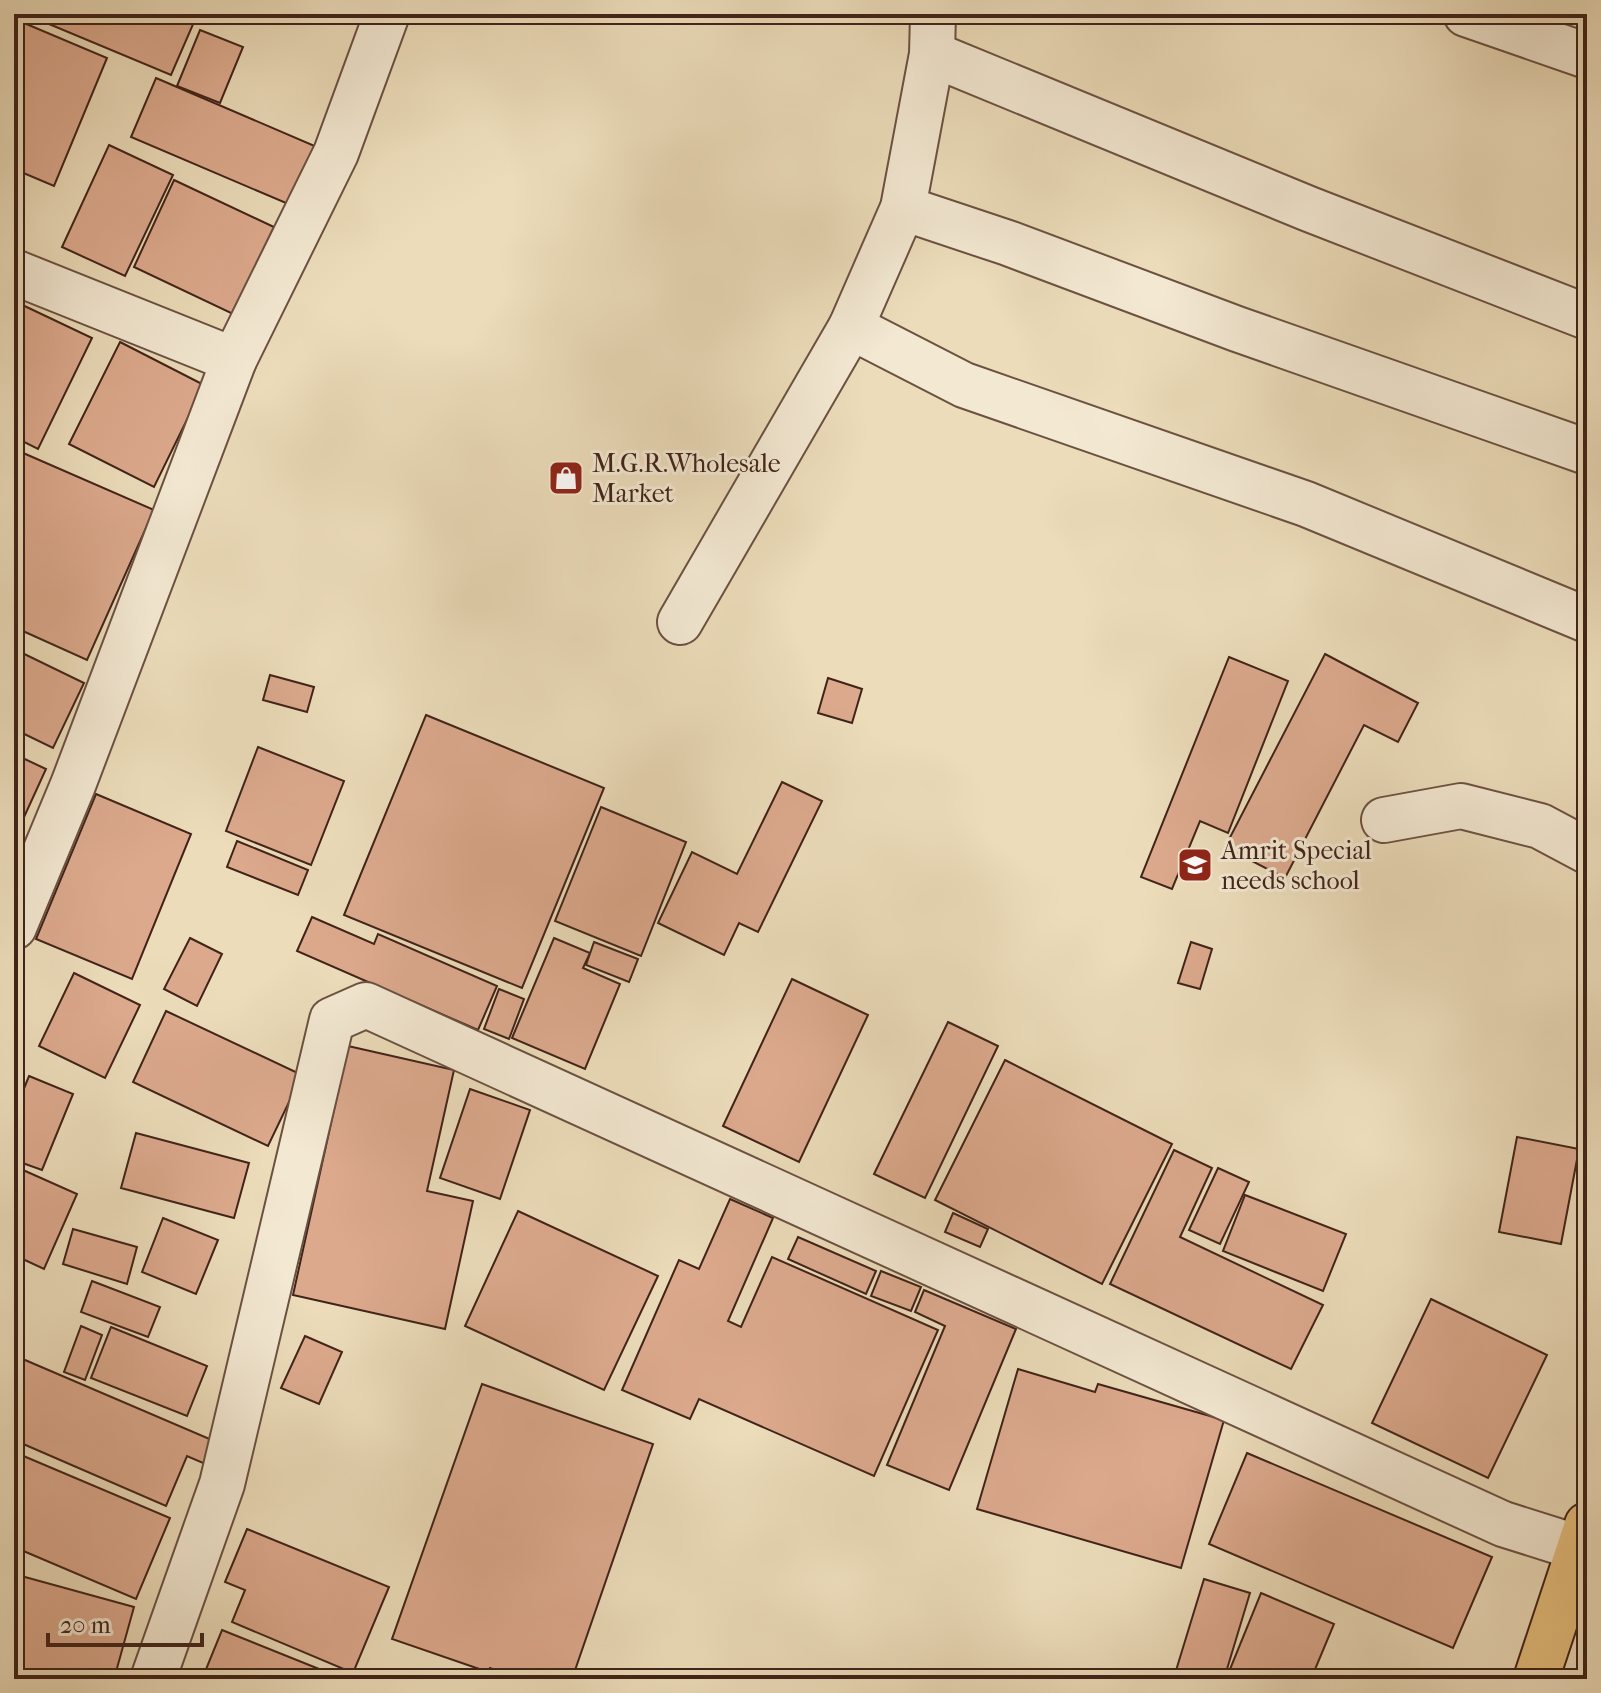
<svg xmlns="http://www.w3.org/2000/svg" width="1601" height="1693" font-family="'IM FELL French Canon',serif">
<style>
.building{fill:#dca98d;stroke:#402319;stroke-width:2}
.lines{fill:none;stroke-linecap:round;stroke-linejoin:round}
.minor-casing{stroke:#6b5141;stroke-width:48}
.highway-casing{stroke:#402319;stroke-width:48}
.minor{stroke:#f3e8d2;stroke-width:44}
.highway{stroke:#e6be7d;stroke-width:44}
.labels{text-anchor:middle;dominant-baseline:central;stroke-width:6;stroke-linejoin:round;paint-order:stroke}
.poi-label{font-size:26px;fill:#402319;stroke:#f3e8d2;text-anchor:start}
</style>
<rect width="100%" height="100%" fill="#ecdcba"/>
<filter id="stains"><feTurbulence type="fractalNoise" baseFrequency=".0025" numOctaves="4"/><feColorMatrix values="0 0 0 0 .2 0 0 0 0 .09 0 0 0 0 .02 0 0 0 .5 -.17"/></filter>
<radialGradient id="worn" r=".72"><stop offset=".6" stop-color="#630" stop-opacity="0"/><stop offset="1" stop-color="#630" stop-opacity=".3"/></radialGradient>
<g class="building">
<path d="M 25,14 L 173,14 L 194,22 L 171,75 Z"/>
<path d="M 24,23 L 107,58 L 54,186 L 14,169 L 14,48 Z"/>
<path d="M 200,30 L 243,47 L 220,103 L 177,86 Z"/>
<path d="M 156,78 L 317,147 L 293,206 L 131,137 Z"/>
<path d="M 109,145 L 173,175 L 125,276 L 62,247 Z"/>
<path d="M 174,180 L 274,227 L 233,314 L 134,267 Z"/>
<path d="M 14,301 L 92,338 L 38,449 L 14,437 Z"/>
<path d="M 120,342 L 204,385 L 154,487 L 69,444 Z"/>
<path d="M 14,449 L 154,510 L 87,660 L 14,627 Z"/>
<path d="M 14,649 L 84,683 L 53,748 L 14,729 Z"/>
<path d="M 1325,654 L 1418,703 L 1398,742 L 1364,725 L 1285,878 L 1225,847 Z"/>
<path d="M 1229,657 L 1288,681 L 1228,833 L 1200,821 L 1172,889 L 1141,877 Z"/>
<path d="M 270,675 L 314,687 L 307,712 L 263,700 Z"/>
<path d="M 828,678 L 862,689 L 852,723 L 818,713 Z"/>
<path d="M 426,715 L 604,788 L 522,988 L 344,915 Z"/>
<path d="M 258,747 L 344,781 L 311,865 L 226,831 Z"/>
<path d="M 14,754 L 46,769 L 14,839 Z"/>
<path d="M 782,782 L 822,801 L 758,932 L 739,923 L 724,955 L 658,923 L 692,852 L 737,874 Z"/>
<path d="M 96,794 L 191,834 L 132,979 L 36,939 Z"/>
<path d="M 601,807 L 686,842 L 641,956 L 555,921 Z"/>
<path d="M 237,841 L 308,870 L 298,895 L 227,867 Z"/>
<path d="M 312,917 L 374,944 L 378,934 L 497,986 L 478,1030 L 297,951 Z"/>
<path d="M 190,938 L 222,954 L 197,1006 L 164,989 Z"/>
<path d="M 554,938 L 590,953 L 583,968 L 620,984 L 585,1069 L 512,1038 Z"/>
<path d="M 594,942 L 638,959 L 629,982 L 586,965 Z"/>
<path d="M 1191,942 L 1212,949 L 1200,989 L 1178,983 Z"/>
<path d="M 74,973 L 140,1005 L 105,1078 L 39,1046 Z"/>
<path d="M 792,979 L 868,1015 L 799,1162 L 723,1126 Z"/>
<path d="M 499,989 L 524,999 L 509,1039 L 484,1029 Z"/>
<path d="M 166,1011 L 302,1075 L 268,1146 L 133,1082 Z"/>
<path d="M 948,1022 L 998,1046 L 925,1198 L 874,1174 Z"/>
<path d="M 348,1046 L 454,1070 L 427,1191 L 473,1201 L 445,1329 L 293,1295 Z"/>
<path d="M 1005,1060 L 1172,1144 L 1102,1284 L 935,1200 Z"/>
<path d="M 29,1076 L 73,1094 L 42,1170 L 14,1160 L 14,1113 Z"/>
<path d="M 470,1089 L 530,1110 L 500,1199 L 440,1178 Z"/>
<path d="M 136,1133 L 249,1163 L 234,1218 L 121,1188 Z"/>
<path d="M 1517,1137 L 1579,1149 L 1561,1244 L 1499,1232 Z"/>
<path d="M 1174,1150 L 1212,1168 L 1180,1237 L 1323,1305 L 1291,1369 L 1110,1284 Z"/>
<path d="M 14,1166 L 77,1194 L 44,1269 L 14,1255 Z"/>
<path d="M 1218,1168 L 1249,1182 L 1220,1244 L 1189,1230 Z"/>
<path d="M 1245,1195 L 1346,1234 L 1323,1291 L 1223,1251 Z"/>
<path d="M 730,1199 L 773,1218 L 728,1321 L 741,1327 L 772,1257 L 938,1330 L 874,1476 L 699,1399 L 690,1419 L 622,1390 L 679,1260 L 699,1269 Z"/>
<path d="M 518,1211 L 658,1276 L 604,1390 L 465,1326 Z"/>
<path d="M 953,1213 L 988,1229 L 980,1247 L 945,1232 Z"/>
<path d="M 163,1218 L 218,1240 L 196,1294 L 142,1272 Z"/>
<path d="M 73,1229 L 137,1247 L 127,1284 L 63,1264 Z"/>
<path d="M 798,1237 L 876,1271 L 866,1294 L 788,1259 Z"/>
<path d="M 881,1271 L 921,1287 L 911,1311 L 871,1296 Z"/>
<path d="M 92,1281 L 160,1307 L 148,1337 L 81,1312 Z"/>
<path d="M 924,1290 L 1016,1329 L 949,1490 L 887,1465 L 945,1326 L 915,1312 Z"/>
<path d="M 1431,1299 L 1547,1355 L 1488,1478 L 1372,1423 Z"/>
<path d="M 81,1326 L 102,1335 L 85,1380 L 64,1372 Z"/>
<path d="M 111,1327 L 207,1366 L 187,1416 L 91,1378 Z"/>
<path d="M 305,1336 L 342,1352 L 319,1404 L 281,1388 Z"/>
<path d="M 18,1357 L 219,1443 L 210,1466 L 187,1456 L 166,1506 L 14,1440 L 14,1366 Z"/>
<path d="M 1018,1369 L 1095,1392 L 1098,1384 L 1224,1420 L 1181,1568 L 977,1509 Z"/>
<path d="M 482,1384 L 653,1444 L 572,1679 L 520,1679 L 490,1668 L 488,1672 L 392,1639 Z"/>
<path d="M 14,1452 L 170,1518 L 136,1599 L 14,1547 Z"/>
<path d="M 1247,1453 L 1492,1557 L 1453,1648 L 1209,1544 Z"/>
<path d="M 247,1529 L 389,1587 L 353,1673 L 232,1622 L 245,1590 L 225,1582 Z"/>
<path d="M 14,1574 L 134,1607 L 114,1679 L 14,1679 Z"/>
<path d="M 1204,1579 L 1250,1593 L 1224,1679 L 1180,1679 L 1174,1677 Z"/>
<path d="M 1261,1593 L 1334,1624 L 1311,1679 L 1226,1679 Z"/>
<path d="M 222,1630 L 344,1679 L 202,1679 Z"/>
</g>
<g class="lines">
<defs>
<g id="minor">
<path d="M 1466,14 L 1587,56"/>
<path d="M 932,54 L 1309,209 L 1587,317"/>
<path d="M 903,208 L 1008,243 L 1237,329 L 1587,452"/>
<path d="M 14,272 L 234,360"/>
<path d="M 851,327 L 903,208 L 932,54 L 933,14"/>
<path d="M 680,622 L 851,327 L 964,385 L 1306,504 L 1587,620"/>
<path d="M 1384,820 L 1461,806 L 1540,826 L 1587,851"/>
<path d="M 14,927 L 73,785 L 234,360 L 336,153 L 387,14"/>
<path d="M 153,1679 L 222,1484 L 332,1020 L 366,1005 L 1503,1524 L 1579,1548"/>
</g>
<path id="highway" d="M 1536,1679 L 1587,1525"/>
</defs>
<use href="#minor" class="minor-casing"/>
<use href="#highway" class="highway-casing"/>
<use href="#minor" class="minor"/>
<use href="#highway" class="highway"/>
</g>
<defs>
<symbol id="shop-square" viewBox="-11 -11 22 22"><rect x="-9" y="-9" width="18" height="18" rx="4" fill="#8f2418" stroke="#f3e8d2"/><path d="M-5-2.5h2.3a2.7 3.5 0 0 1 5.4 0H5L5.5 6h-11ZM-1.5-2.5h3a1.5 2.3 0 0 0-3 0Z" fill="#fff"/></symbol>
<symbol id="school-square" viewBox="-11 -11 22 22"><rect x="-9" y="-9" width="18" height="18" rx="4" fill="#8f2418" stroke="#f3e8d2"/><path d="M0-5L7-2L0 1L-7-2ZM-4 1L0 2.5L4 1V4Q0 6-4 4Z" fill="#fff"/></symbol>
</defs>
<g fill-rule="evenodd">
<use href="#shop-square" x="546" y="458" width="40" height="40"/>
<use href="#school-square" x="1175" y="845" width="40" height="40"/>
</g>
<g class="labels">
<g class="poi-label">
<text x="592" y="463">M.G.R.Wholesale<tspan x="592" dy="30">Market</tspan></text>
<text x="1221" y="850">Amrit Special<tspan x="1221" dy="30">needs school</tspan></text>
</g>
</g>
<rect width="1601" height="1693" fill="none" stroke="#ecdcba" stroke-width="48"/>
<rect x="16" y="16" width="1569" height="1661" fill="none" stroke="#402319" stroke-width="4"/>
<rect x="24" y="24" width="1553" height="1645" fill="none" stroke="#402319" stroke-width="2"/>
<path d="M48 1633v12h154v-12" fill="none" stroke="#402319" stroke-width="4"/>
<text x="60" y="1633" font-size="24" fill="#402319" stroke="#f3e8d2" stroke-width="6" paint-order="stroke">20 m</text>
<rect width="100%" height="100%" filter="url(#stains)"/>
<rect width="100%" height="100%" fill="url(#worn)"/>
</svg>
